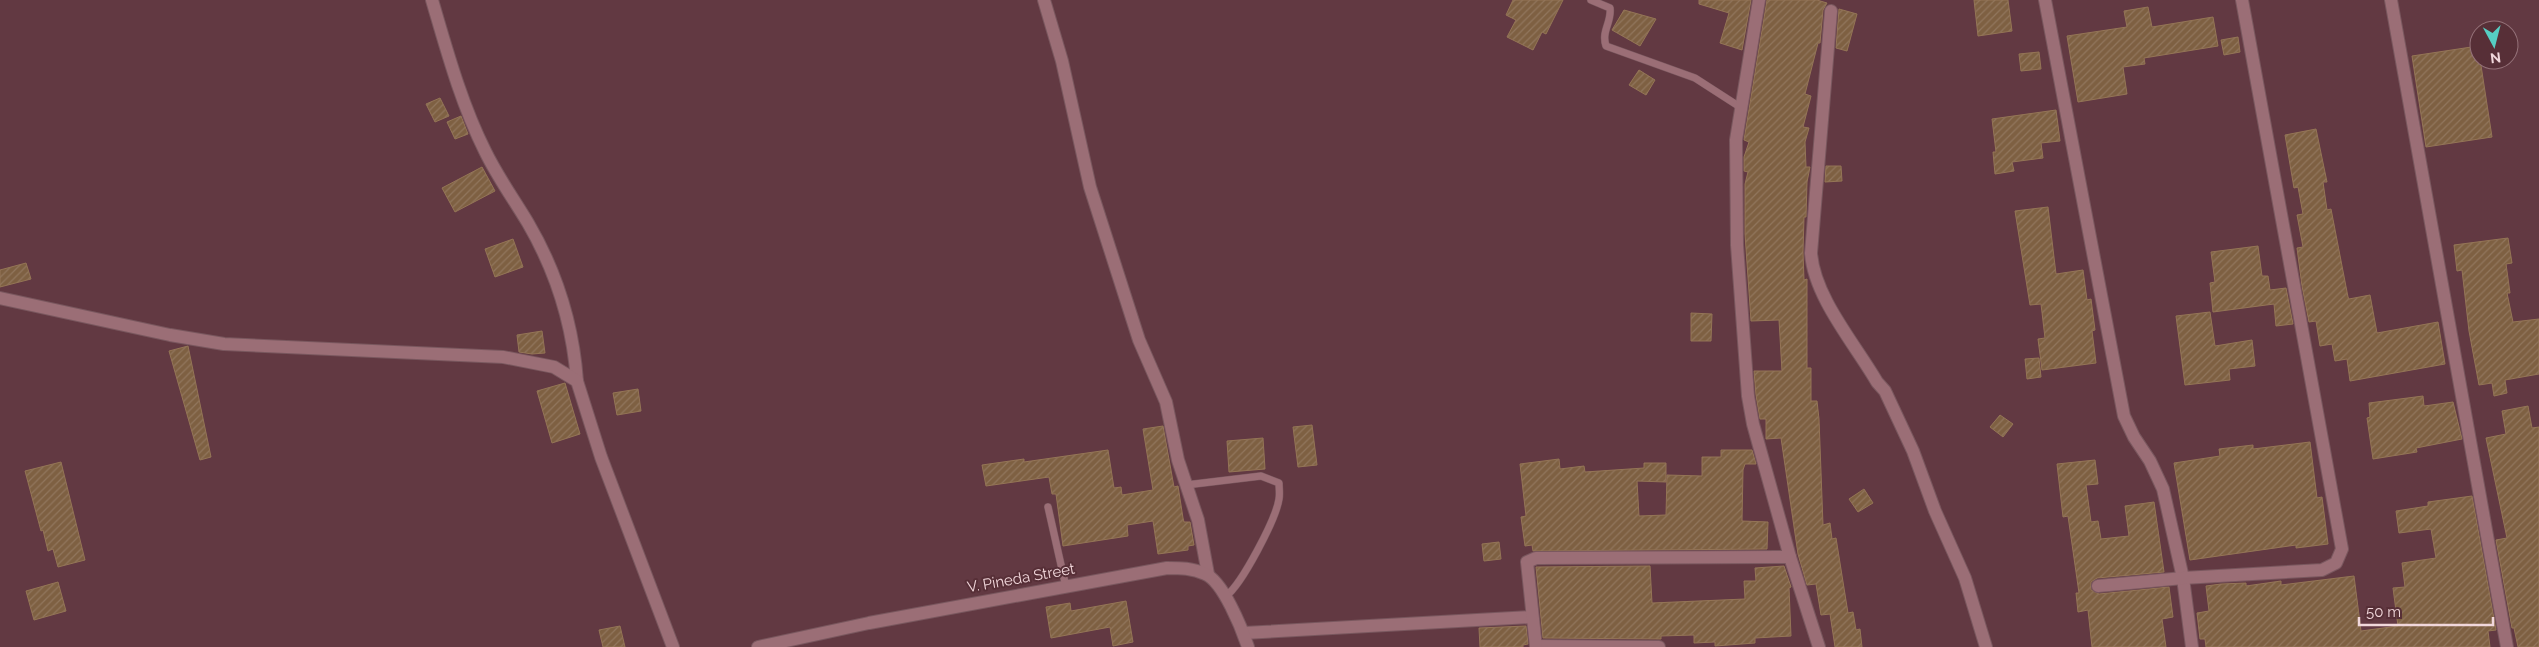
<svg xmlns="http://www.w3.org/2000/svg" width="2539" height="647" font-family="Raleway,sans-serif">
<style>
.building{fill:url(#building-hatch);stroke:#947556}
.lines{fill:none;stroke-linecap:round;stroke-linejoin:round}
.lane-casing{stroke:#79575e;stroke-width:8}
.street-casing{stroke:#79575e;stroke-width:14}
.lane{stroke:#9b6e76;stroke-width:7}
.street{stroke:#9b6e76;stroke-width:12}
.labels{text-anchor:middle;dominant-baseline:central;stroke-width:4;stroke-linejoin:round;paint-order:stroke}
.street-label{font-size:15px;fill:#f1d7db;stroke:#572f37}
</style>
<defs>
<pattern id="building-hatch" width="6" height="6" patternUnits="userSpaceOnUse" patternTransform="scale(1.25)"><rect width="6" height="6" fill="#7e6042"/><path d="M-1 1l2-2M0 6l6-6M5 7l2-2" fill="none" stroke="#91765d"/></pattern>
</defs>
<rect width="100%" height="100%" fill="#623942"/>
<g class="building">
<path d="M 1513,0 L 1563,0 L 1546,34 L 1542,32 L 1533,50 L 1507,37 L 1516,20 L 1506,15 Z"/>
<path d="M 1699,0 L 1751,0 L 1742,50 L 1720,43 L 1729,13 L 1699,4 Z"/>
<path d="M 1767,0 L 1817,0 L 1827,3 L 1823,10 L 1820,43 L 1818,43 L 1805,94 L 1811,96 L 1803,127 L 1809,128 L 1805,142 L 1806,167 L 1810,167 L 1807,182 L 1806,217 L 1804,217 L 1803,252 L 1804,280 L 1807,279 L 1807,368 L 1811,368 L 1811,401 L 1817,401 L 1819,419 L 1823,525 L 1830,523 L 1832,539 L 1836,538 L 1848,613 L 1853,612 L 1856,630 L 1860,629 L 1862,647 L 1835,647 L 1830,614 L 1821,615 L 1816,584 L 1807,585 L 1798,554 L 1781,438 L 1766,439 L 1766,419 L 1760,419 L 1756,395 L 1754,371 L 1782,371 L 1779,320 L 1751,321 L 1745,234 L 1745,184 L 1748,172 L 1744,171 L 1744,157 L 1749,142 L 1744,140 Z"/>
<path d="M 1974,0 L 2008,0 L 2012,31 L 1978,36 Z"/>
<path d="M 2148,7 L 2152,27 L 2213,17 L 2218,46 L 2144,58 L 2145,64 L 2123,67 L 2127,94 L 2078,102 L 2067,36 L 2127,27 L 2124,11 Z"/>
<path d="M 1839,9 L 1857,14 L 1847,51 L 1836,48 Z"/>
<path d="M 1624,10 L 1656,19 L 1640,46 L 1612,30 Z"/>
<path d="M 2238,37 L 2240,52 L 2224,55 L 2221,40 Z"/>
<path d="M 2478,46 L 2492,137 L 2426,147 L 2412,56 Z"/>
<path d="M 2039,52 L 2041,69 L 2021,71 L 2019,54 Z"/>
<path d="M 1639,70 L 1655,80 L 1646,95 L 1629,85 Z"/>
<path d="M 440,98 L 449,116 L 435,122 L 426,104 Z"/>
<path d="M 2056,110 L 2060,141 L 2041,143 L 2043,158 L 2012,162 L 2014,171 L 1995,174 L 1993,152 L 1996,152 L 1992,119 Z"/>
<path d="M 461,116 L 468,134 L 455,139 L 447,122 Z"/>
<path d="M 2316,129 L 2327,182 L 2323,182 L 2327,210 L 2331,209 L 2348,297 L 2349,299 L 2370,295 L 2377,333 L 2438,322 L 2445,364 L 2350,381 L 2347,359 L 2335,361 L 2332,344 L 2320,346 L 2316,321 L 2309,322 L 2302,286 L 2297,248 L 2303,247 L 2297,215 L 2303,214 L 2298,187 L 2294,188 L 2285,135 Z"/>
<path d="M 1826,166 L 1841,166 L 1842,181 L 1825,182 Z"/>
<path d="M 482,167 L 495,191 L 455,212 L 442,188 Z"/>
<path d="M 2048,207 L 2056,274 L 2083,270 L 2087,300 L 2091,299 L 2095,330 L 2092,331 L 2096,363 L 2042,370 L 2038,339 L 2045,338 L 2041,304 L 2030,305 L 2015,211 Z"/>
<path d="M 2508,238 L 2512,263 L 2506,264 L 2510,293 L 2507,293 L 2513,322 L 2539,319 L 2539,374 L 2505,380 L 2507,393 L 2494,396 L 2492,383 L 2479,385 L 2469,331 L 2462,270 L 2457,271 L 2454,245 Z"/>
<path d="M 513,239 L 523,267 L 495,277 L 485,249 Z"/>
<path d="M 2258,246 L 2262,276 L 2268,276 L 2270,290 L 2286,288 L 2293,324 L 2276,326 L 2274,304 L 2213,312 L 2210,283 L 2215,282 L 2211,252 Z"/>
<path d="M 26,263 L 31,279 L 0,287 L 0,270 Z"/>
<path d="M 2210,312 L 2215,346 L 2252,340 L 2255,366 L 2229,369 L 2230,380 L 2185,385 L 2176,316 Z"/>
<path d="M 1691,313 L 1712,314 L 1711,341 L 1691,341 Z"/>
<path d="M 542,331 L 545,353 L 532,354 L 519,352 L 517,335 Z"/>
<path d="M 188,346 L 211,457 L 200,460 L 169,351 Z"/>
<path d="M 2039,358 L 2041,377 L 2027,379 L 2025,359 Z"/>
<path d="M 565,383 L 580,434 L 552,443 L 537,391 Z"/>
<path d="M 638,389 L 641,411 L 617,415 L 613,393 Z"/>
<path d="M 2423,396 L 2424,406 L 2453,402 L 2462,439 L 2416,448 L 2417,452 L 2373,459 L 2367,418 L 2370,417 L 2369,403 Z"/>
<path d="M 2528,406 L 2532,428 L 2539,427 L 2539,647 L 2518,647 L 2514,628 L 2512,628 L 2496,540 L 2507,538 L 2486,438 L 2506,434 L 2502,411 Z"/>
<path d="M 2000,415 L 2013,424 L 2003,437 L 1990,427 Z"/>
<path d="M 1312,425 L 1317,465 L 1298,467 L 1293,427 Z"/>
<path d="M 1163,426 L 1174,487 L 1178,486 L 1183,518 L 1184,522 L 1190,522 L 1194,545 L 1188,546 L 1188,550 L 1158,554 L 1153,521 L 1127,525 L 1128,536 L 1063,546 L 1056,494 L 1052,494 L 1049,477 L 986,486 L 982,465 L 1024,459 L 1024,462 L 1108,450 L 1114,488 L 1121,487 L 1122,495 L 1153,490 L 1143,429 Z"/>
<path d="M 1263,438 L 1265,469 L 1229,472 L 1227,441 Z"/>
<path d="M 2310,442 L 2317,498 L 2322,497 L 2328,544 L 2296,548 L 2296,545 L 2190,560 L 2174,463 L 2220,456 L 2219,449 L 2253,445 L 2253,449 Z"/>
<path d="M 1721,450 L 1752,450 L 1756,464 L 1745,464 L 1743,470 L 1742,521 L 1768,522 L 1767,549 L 1533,551 L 1532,545 L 1525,546 L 1521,517 L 1526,516 L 1520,464 L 1559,459 L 1560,469 L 1584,466 L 1585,472 L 1644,468 L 1644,463 L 1666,463 L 1666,482 L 1637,481 L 1639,516 L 1666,515 L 1667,475 L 1702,476 L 1702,457 L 1721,457 Z"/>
<path d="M 2095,460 L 2098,484 L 2086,485 L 2091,522 L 2098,521 L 2101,539 L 2129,536 L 2125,506 L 2154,502 L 2164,572 L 2097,578 L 2091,582 L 2091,590 L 2099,594 L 2169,587 L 2173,617 L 2162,619 L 2166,647 L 2092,647 L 2088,610 L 2078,612 L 2076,593 L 2079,593 L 2068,516 L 2063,517 L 2057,464 Z"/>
<path d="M 61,462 L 85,560 L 58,567 L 53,549 L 48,551 L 43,530 L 41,531 L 25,471 Z"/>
<path d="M 1864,489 L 1873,503 L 1858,512 L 1849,499 Z"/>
<path d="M 2472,496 L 2496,630 L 2488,631 L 2490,647 L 2206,647 L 2205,639 L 2200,639 L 2197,613 L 2209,611 L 2206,586 L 2221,584 L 2246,583 L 2246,586 L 2281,581 L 2281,585 L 2354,576 L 2361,631 L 2398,626 L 2393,588 L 2405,587 L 2402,563 L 2436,558 L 2431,529 L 2399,533 L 2396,511 L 2428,506 L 2428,502 Z"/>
<path d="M 1499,542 L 1501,559 L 1484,561 L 1482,544 Z"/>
<path d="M 1650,566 L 1652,603 L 1745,599 L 1744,581 L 1756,581 L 1755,568 L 1784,566 L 1791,587 L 1789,588 L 1791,636 L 1755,638 L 1755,643 L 1715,646 L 1715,642 L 1694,643 L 1694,635 L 1661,636 L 1661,639 L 1543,638 L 1536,567 Z"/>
<path d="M 58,582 L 66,611 L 34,620 L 26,591 Z"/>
<path d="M 1126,601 L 1133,642 L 1113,646 L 1110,627 L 1051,638 L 1046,607 L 1070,603 L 1071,611 Z"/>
<path d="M 620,626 L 625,647 L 603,647 L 599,630 Z"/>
<path d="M 1526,626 L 1528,644 L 1523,645 L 1523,647 L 1480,647 L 1479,628 Z"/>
</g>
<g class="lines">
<defs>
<g id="lane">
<path d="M 1591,0 L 1610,8 C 1612,22 1601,31 1606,46 L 1695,78 L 1740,107"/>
<path d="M 1186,485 L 1261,476 L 1279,483 C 1279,488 1280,494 1279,499 C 1276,519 1242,584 1226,596"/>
<path d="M 1048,507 L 1066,587"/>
</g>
<g id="street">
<path d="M 432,0 C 447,51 461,103 485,151 C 497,176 513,198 528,223 C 556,271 573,326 577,381"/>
<path d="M 1044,0 L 1062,61 L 1090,187 L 1139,340 L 1166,402 L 1178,460 L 1198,520 L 1208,574"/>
<path d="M 1759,0 L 1736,140 L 1737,245 L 1748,396 L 1753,424 L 1790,557 L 1819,647"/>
<path d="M 2045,0 L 2124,416 L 2134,437 L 2150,461 L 2163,489 L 2183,578 L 2192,647"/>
<path d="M 2391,0 L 2507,647"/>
<path d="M 1831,11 L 1811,253 C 1814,297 1855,344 1877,382 L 1885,391 L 1913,451 L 1935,511 L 1965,578 L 1986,647"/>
<path d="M 0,298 L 170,335 L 224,344 L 503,357 L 554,367 L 577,381 L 601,457 L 673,647"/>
<path d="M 2098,586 L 2183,578 L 2322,570 L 2336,563 L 2342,549 L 2242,0"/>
<path d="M 1244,633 L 1532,617"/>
<path d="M 1536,646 L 1659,647"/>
<path d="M 758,647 L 869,623 L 1167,568 C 1180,568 1193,568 1205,574 C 1223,581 1242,629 1248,647"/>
<path d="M 1536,647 L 1527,562 L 1536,558 L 1790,557"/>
</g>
</defs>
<use href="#lane" class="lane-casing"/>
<use href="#street" class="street-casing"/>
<use href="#lane" class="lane"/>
<use href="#street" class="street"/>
</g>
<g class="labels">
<g class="street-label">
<text transform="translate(1021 578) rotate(-10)">V. Pineda Street</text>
</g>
</g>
<g transform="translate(2494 45) rotate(173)"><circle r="24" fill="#572f37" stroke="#957279"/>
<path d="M0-4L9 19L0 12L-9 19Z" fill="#56cec3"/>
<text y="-8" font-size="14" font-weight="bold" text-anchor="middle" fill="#f1d7db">N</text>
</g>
<path d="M2359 617v8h134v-8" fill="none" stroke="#f1d7db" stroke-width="2.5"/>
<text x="2366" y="617" font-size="15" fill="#f1d7db" stroke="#572f37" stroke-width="4" paint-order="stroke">50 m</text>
</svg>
